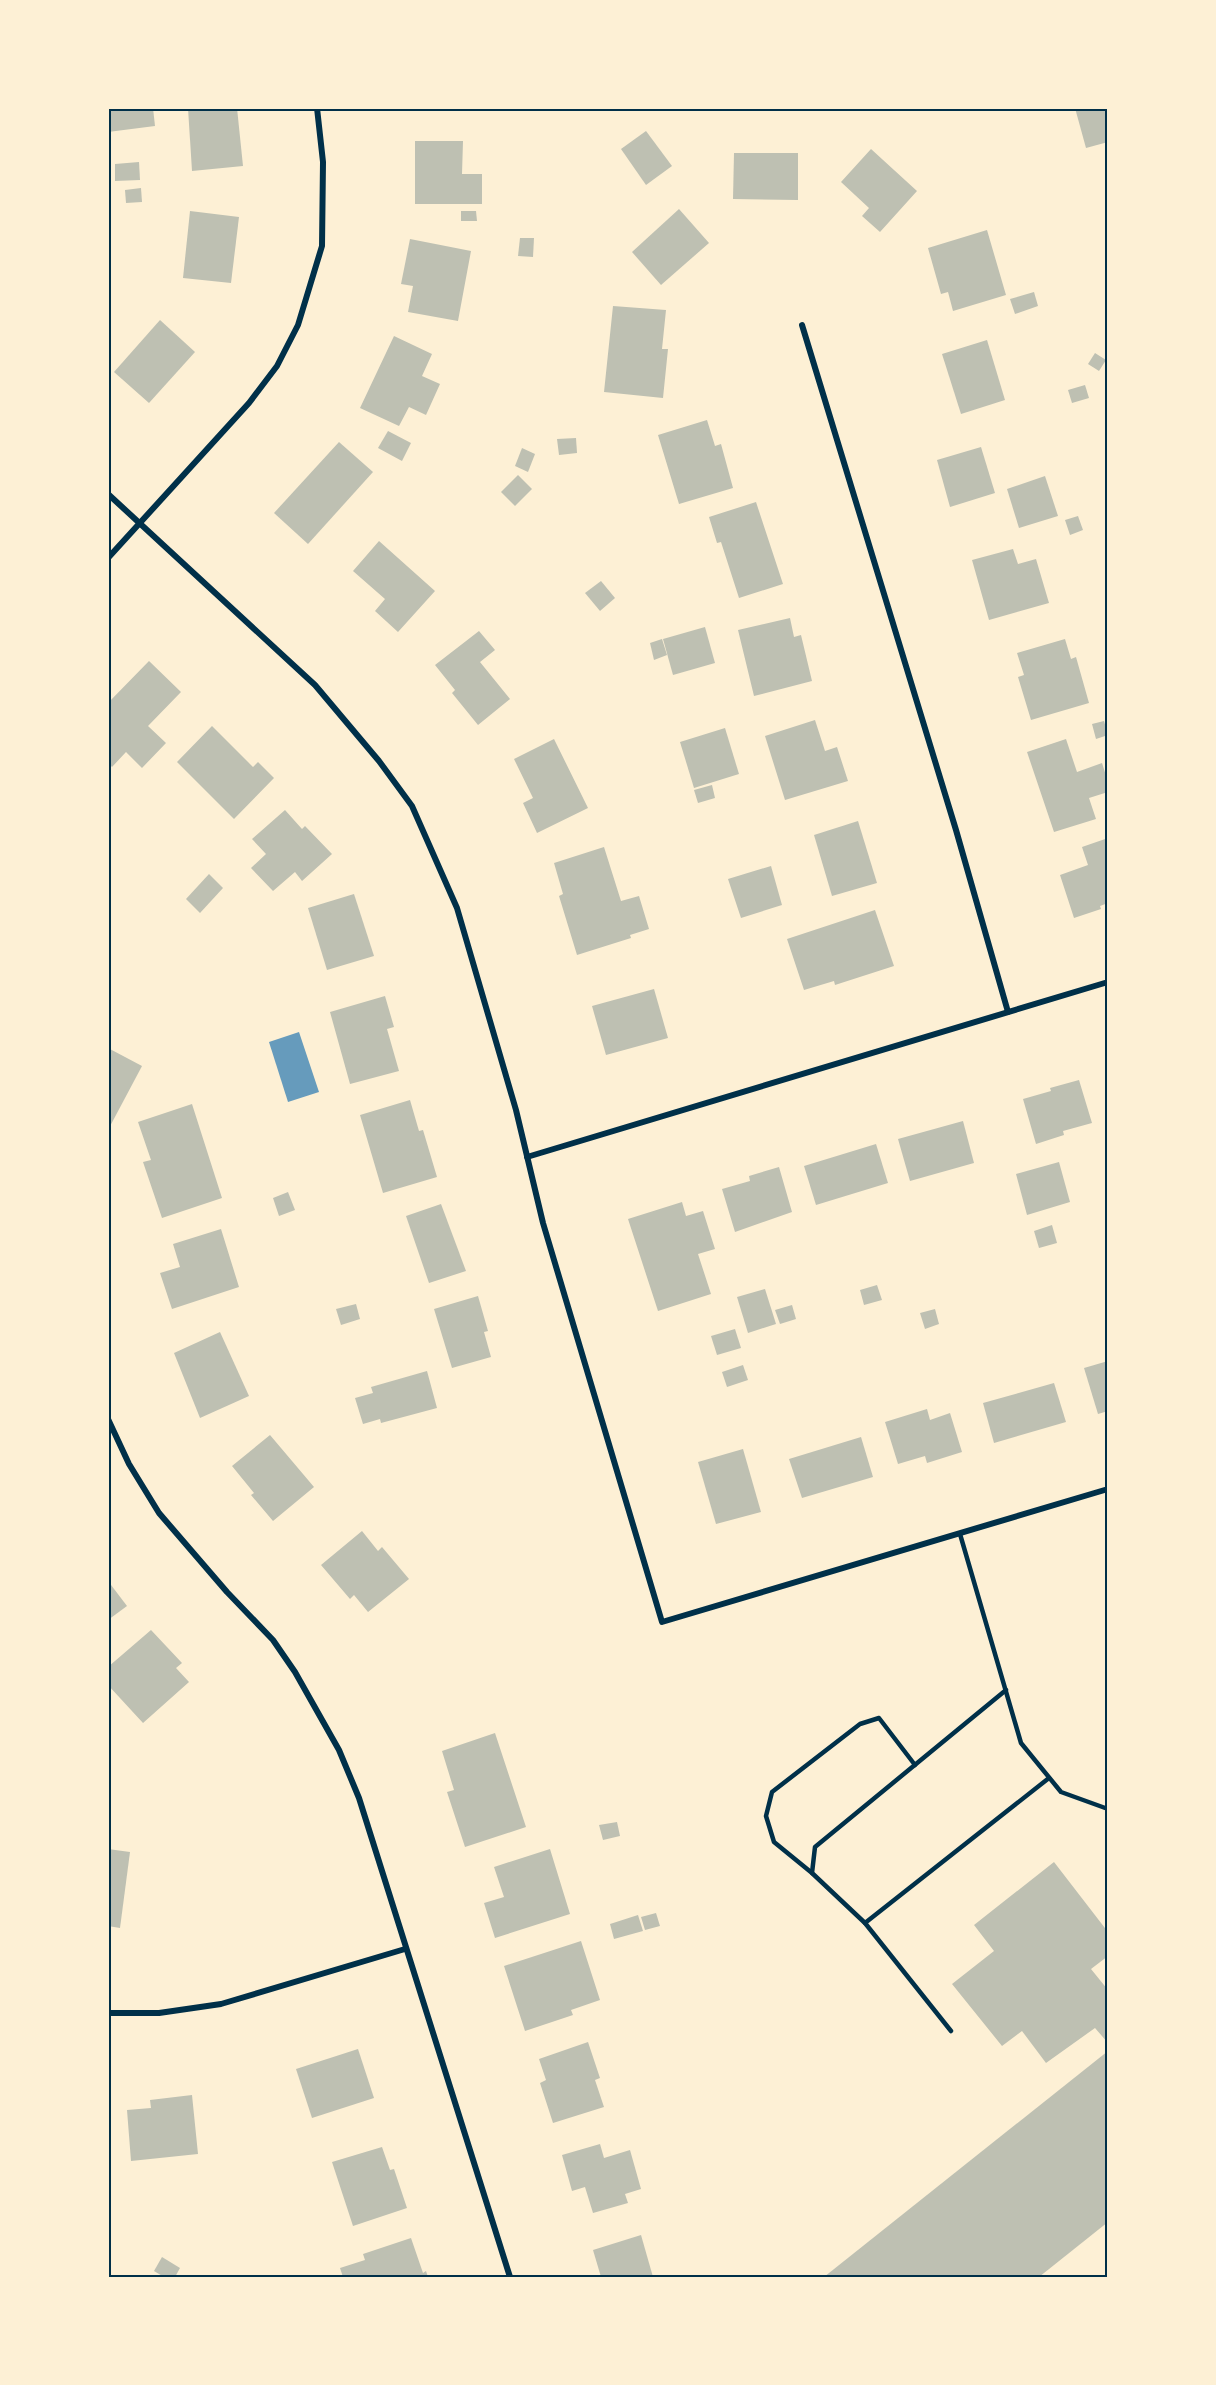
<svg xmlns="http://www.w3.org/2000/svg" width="1216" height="2385" font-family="Signika,sans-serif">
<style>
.water{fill:#669bbc}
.building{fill:#bec0b2}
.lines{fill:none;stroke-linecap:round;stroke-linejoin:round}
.service{stroke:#003049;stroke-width:4.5}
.minor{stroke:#003049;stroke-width:6}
.neatline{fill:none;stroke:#003049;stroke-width:2}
</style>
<rect width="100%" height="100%" fill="#fdf0d5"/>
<path class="water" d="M 299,1032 L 319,1092 L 288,1102 L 269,1042 Z"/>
<g class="building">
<path d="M 108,108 L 153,108 L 155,126 L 108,132 Z"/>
<path d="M 188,108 L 237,108 L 243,166 L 192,171 Z"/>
<path d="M 1075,108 L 1108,108 L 1108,142 L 1086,148 Z"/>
<path d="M 646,131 L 672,166 L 646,185 L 621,149 Z"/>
<path d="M 415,141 L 463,141 L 462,174 L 482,174 L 482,204 L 415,204 Z"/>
<path d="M 871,149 L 917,191 L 880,232 L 862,216 L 869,208 L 841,182 Z"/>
<path d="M 734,153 L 798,153 L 798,200 L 733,199 Z"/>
<path d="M 139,162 L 140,180 L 115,181 L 115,164 Z"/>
<path d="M 141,188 L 142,202 L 126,203 L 125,190 Z"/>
<path d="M 679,209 L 709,243 L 661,285 L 632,252 Z"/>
<path d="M 190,211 L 239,217 L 231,283 L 183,278 Z"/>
<path d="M 461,211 L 476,211 L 477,221 L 461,221 Z"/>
<path d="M 987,230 L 1006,295 L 953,311 L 948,292 L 941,294 L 928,248 Z"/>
<path d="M 520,238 L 534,238 L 533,257 L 518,256 Z"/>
<path d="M 410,239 L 471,251 L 458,321 L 408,312 L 413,286 L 401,284 Z"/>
<path d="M 1034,292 L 1038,306 L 1015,314 L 1010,299 Z"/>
<path d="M 613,306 L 666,310 L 662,349 L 668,349 L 663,398 L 604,392 Z"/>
<path d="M 160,320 L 195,352 L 149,403 L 114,372 Z"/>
<path d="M 394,336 L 432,354 L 422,376 L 440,384 L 426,415 L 409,407 L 399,426 L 360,408 Z"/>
<path d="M 987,340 L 1005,400 L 961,414 L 942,354 Z"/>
<path d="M 1095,353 L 1106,360 L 1099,371 L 1088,364 Z"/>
<path d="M 1085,385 L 1089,398 L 1072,403 L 1068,390 Z"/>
<path d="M 707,420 L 715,446 L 721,444 L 733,488 L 679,504 L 658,435 Z"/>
<path d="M 388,431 L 411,443 L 402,461 L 378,448 Z"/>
<path d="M 576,438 L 577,453 L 559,455 L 557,439 Z"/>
<path d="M 339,442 L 373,472 L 308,544 L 274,513 Z"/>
<path d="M 981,447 L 995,493 L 950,507 L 937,460 Z"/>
<path d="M 522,448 L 535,454 L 528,472 L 515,466 Z"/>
<path d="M 518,475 L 532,489 L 515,506 L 501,492 Z"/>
<path d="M 1045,476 L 1058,516 L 1019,528 L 1007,489 Z"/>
<path d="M 756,502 L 783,584 L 739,598 L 721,542 L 717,543 L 709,517 Z"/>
<path d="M 1078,516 L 1083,530 L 1070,535 L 1065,520 Z"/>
<path d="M 379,541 L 435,591 L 398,632 L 375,611 L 385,599 L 353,571 Z"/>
<path d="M 1013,549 L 1018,564 L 1036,559 L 1049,603 L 989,620 L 972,560 Z"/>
<path d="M 601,581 L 615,598 L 600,611 L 585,593 Z"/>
<path d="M 790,618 L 794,637 L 801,635 L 812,681 L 754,696 L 738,630 Z"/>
<path d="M 705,627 L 715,663 L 673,675 L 663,639 Z"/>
<path d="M 479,631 L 495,650 L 480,662 L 510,699 L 478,725 L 452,693 L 455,690 L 435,665 Z"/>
<path d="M 662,639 L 667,655 L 654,660 L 650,643 Z"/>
<path d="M 1065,639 L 1071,659 L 1076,657 L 1089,703 L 1031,720 L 1018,677 L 1024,675 L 1017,653 Z"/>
<path d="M 149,661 L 181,692 L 148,726 L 166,743 L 142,768 L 126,752 L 112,767 L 108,763 L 108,703 Z"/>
<path d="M 815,720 L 825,751 L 837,747 L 848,781 L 785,800 L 765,736 Z"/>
<path d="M 1104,721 L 1108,735 L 1096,739 L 1092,724 Z"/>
<path d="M 212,726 L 253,767 L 258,762 L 274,778 L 234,819 L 177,762 Z"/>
<path d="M 725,728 L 739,774 L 694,788 L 680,742 Z"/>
<path d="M 554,739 L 588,808 L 537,833 L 523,803 L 533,798 L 514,759 Z"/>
<path d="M 1066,739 L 1077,772 L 1102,763 L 1108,782 L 1108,792 L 1089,798 L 1096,819 L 1054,832 L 1027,752 Z"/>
<path d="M 712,785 L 715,798 L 698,803 L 694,790 Z"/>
<path d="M 285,810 L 302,829 L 305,826 L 332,854 L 302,881 L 295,872 L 273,891 L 251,868 L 266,854 L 252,839 Z"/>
<path d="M 858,821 L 877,883 L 832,896 L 814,835 Z"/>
<path d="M 1108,838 L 1108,903 L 1100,906 L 1101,909 L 1074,918 L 1060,875 L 1088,865 L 1082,847 Z"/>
<path d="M 604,847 L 621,901 L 639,896 L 649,929 L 630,935 L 631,938 L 577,955 L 559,896 L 563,894 L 554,863 Z"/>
<path d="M 771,866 L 782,905 L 741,918 L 728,879 Z"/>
<path d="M 209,874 L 223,888 L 200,913 L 186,899 Z"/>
<path d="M 354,894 L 374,956 L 327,970 L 308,908 Z"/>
<path d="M 875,910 L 894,966 L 835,985 L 834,981 L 804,990 L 787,939 Z"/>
<path d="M 654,989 L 668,1038 L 606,1055 L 592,1006 Z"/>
<path d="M 385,996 L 394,1027 L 387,1029 L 399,1071 L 350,1084 L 330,1012 Z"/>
<path d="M 108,1048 L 142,1066 L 108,1130 Z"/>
<path d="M 1079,1080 L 1092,1123 L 1063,1131 L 1064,1135 L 1036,1144 L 1023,1099 L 1051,1091 L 1050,1088 Z"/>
<path d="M 410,1100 L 419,1131 L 423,1130 L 437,1177 L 383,1193 L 360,1115 Z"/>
<path d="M 192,1104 L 222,1198 L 162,1218 L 143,1162 L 151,1160 L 138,1122 Z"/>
<path d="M 963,1121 L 974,1163 L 910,1181 L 898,1139 Z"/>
<path d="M 876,1144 L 888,1183 L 816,1205 L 804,1166 Z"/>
<path d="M 1059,1162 L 1070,1202 L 1027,1215 L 1016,1174 Z"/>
<path d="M 779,1167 L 792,1212 L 735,1232 L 722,1189 L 750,1181 L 749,1176 Z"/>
<path d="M 288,1192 L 295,1210 L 279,1216 L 273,1198 Z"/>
<path d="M 682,1202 L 686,1216 L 703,1211 L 715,1249 L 698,1254 L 711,1294 L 658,1311 L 628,1219 Z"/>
<path d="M 441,1204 L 466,1271 L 429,1283 L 406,1216 Z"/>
<path d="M 1052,1225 L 1057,1243 L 1039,1248 L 1034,1231 Z"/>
<path d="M 221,1229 L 239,1287 L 172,1309 L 160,1273 L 180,1267 L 173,1244 Z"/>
<path d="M 877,1285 L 882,1300 L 864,1305 L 860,1290 Z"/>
<path d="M 765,1289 L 776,1324 L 748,1333 L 737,1297 Z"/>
<path d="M 478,1296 L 488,1331 L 484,1332 L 491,1357 L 452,1368 L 434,1309 Z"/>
<path d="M 356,1304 L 360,1319 L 341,1325 L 336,1309 Z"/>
<path d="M 792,1305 L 796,1319 L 780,1324 L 775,1310 Z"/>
<path d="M 935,1309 L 939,1324 L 925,1329 L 920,1313 Z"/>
<path d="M 735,1329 L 741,1348 L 717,1355 L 711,1336 Z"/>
<path d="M 220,1332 L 249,1396 L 200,1418 L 174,1353 Z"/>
<path d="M 1108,1361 L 1108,1411 L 1098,1414 L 1084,1368 Z"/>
<path d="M 743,1365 L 748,1380 L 727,1387 L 722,1372 Z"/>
<path d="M 427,1371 L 437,1408 L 381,1423 L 380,1419 L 363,1424 L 355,1398 L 373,1393 L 371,1387 Z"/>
<path d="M 1054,1383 L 1066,1422 L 994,1443 L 983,1403 Z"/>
<path d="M 927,1409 L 930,1420 L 950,1413 L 962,1452 L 927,1463 L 925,1456 L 898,1464 L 885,1422 Z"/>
<path d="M 270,1435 L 314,1487 L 273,1521 L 251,1495 L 254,1493 L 232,1466 Z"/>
<path d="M 861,1437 L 873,1477 L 802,1498 L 789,1459 Z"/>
<path d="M 743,1449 L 761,1512 L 716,1524 L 698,1462 Z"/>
<path d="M 362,1531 L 378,1551 L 382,1547 L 409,1579 L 368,1612 L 354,1595 L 350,1599 L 321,1565 Z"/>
<path d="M 108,1581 L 127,1606 L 108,1620 Z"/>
<path d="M 151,1630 L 182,1663 L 176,1668 L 189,1682 L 143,1723 L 108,1685 L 108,1667 Z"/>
<path d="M 495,1733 L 526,1827 L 465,1847 L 447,1792 L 454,1790 L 442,1751 Z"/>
<path d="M 617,1822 L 620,1836 L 603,1840 L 599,1825 Z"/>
<path d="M 108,1849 L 130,1852 L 120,1928 L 108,1926 Z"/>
<path d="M 550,1849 L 570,1914 L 495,1938 L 484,1903 L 504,1897 L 494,1867 Z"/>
<path d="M 1054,1862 L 1108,1932 L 1108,1956 L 1091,1969 L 1108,1990 L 1108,2043 L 1095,2028 L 1046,2063 L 1022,2031 L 1002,2046 L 952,1984 L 994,1951 L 974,1925 Z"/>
<path d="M 656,1913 L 660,1926 L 645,1930 L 641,1917 Z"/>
<path d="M 638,1915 L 643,1931 L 614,1939 L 610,1924 Z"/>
<path d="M 581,1941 L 600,2000 L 571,2010 L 573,2015 L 525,2031 L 504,1966 Z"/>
<path d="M 588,2042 L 600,2078 L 595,2080 L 604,2107 L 553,2123 L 540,2083 L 546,2080 L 539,2059 Z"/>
<path d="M 358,2049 L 374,2098 L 312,2118 L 296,2069 Z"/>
<path d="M 1108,2051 L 1108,2222 L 1039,2277 L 824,2277 Z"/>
<path d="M 192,2095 L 198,2154 L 131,2161 L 127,2110 L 151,2108 L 150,2100 Z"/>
<path d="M 600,2144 L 604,2158 L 630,2150 L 641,2189 L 625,2194 L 628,2203 L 593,2213 L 585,2187 L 572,2191 L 562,2155 Z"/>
<path d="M 382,2147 L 390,2170 L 394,2169 L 407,2208 L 353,2226 L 332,2162 Z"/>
<path d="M 641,2235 L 653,2277 L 601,2277 L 593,2250 Z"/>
<path d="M 411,2238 L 423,2273 L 426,2271 L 428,2277 L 343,2277 L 340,2268 L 365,2260 L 363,2254 Z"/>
<path d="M 162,2257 L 180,2268 L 175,2277 L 164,2277 L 154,2271 Z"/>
</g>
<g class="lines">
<g class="service">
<path d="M 960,1534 L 1021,1743 L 1061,1792 L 1108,1809"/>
<path d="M 812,1873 L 774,1842 L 766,1816 L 772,1792 L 860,1724 L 879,1718 L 915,1765"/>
<path d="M 865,1923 L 812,1873 L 815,1847 L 1006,1690"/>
<path d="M 951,2031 L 865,1923 L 1049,1778"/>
</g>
<g class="minor">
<path d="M 802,325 L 956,830 L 1008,1012"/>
<path d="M 108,494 L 315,685 L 379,761 L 412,806 L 457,908 L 516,1110 L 543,1223 L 662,1622 L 1108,1489"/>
<path d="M 108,558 L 249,403 L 277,366 L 298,325 L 322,246 L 323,162 L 317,108"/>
<path d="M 527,1157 L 1108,982"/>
<path d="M 108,1419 L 129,1464 L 159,1513 L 227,1592 L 273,1640 L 295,1672 L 339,1750 L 359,1798 L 510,2277"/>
<path d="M 108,2013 L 159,2013 L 221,2004 L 405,1949"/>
</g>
</g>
<rect width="1216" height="2385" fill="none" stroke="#fdf0d5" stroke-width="219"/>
<rect x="110" y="110" width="996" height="2166" class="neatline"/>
</svg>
